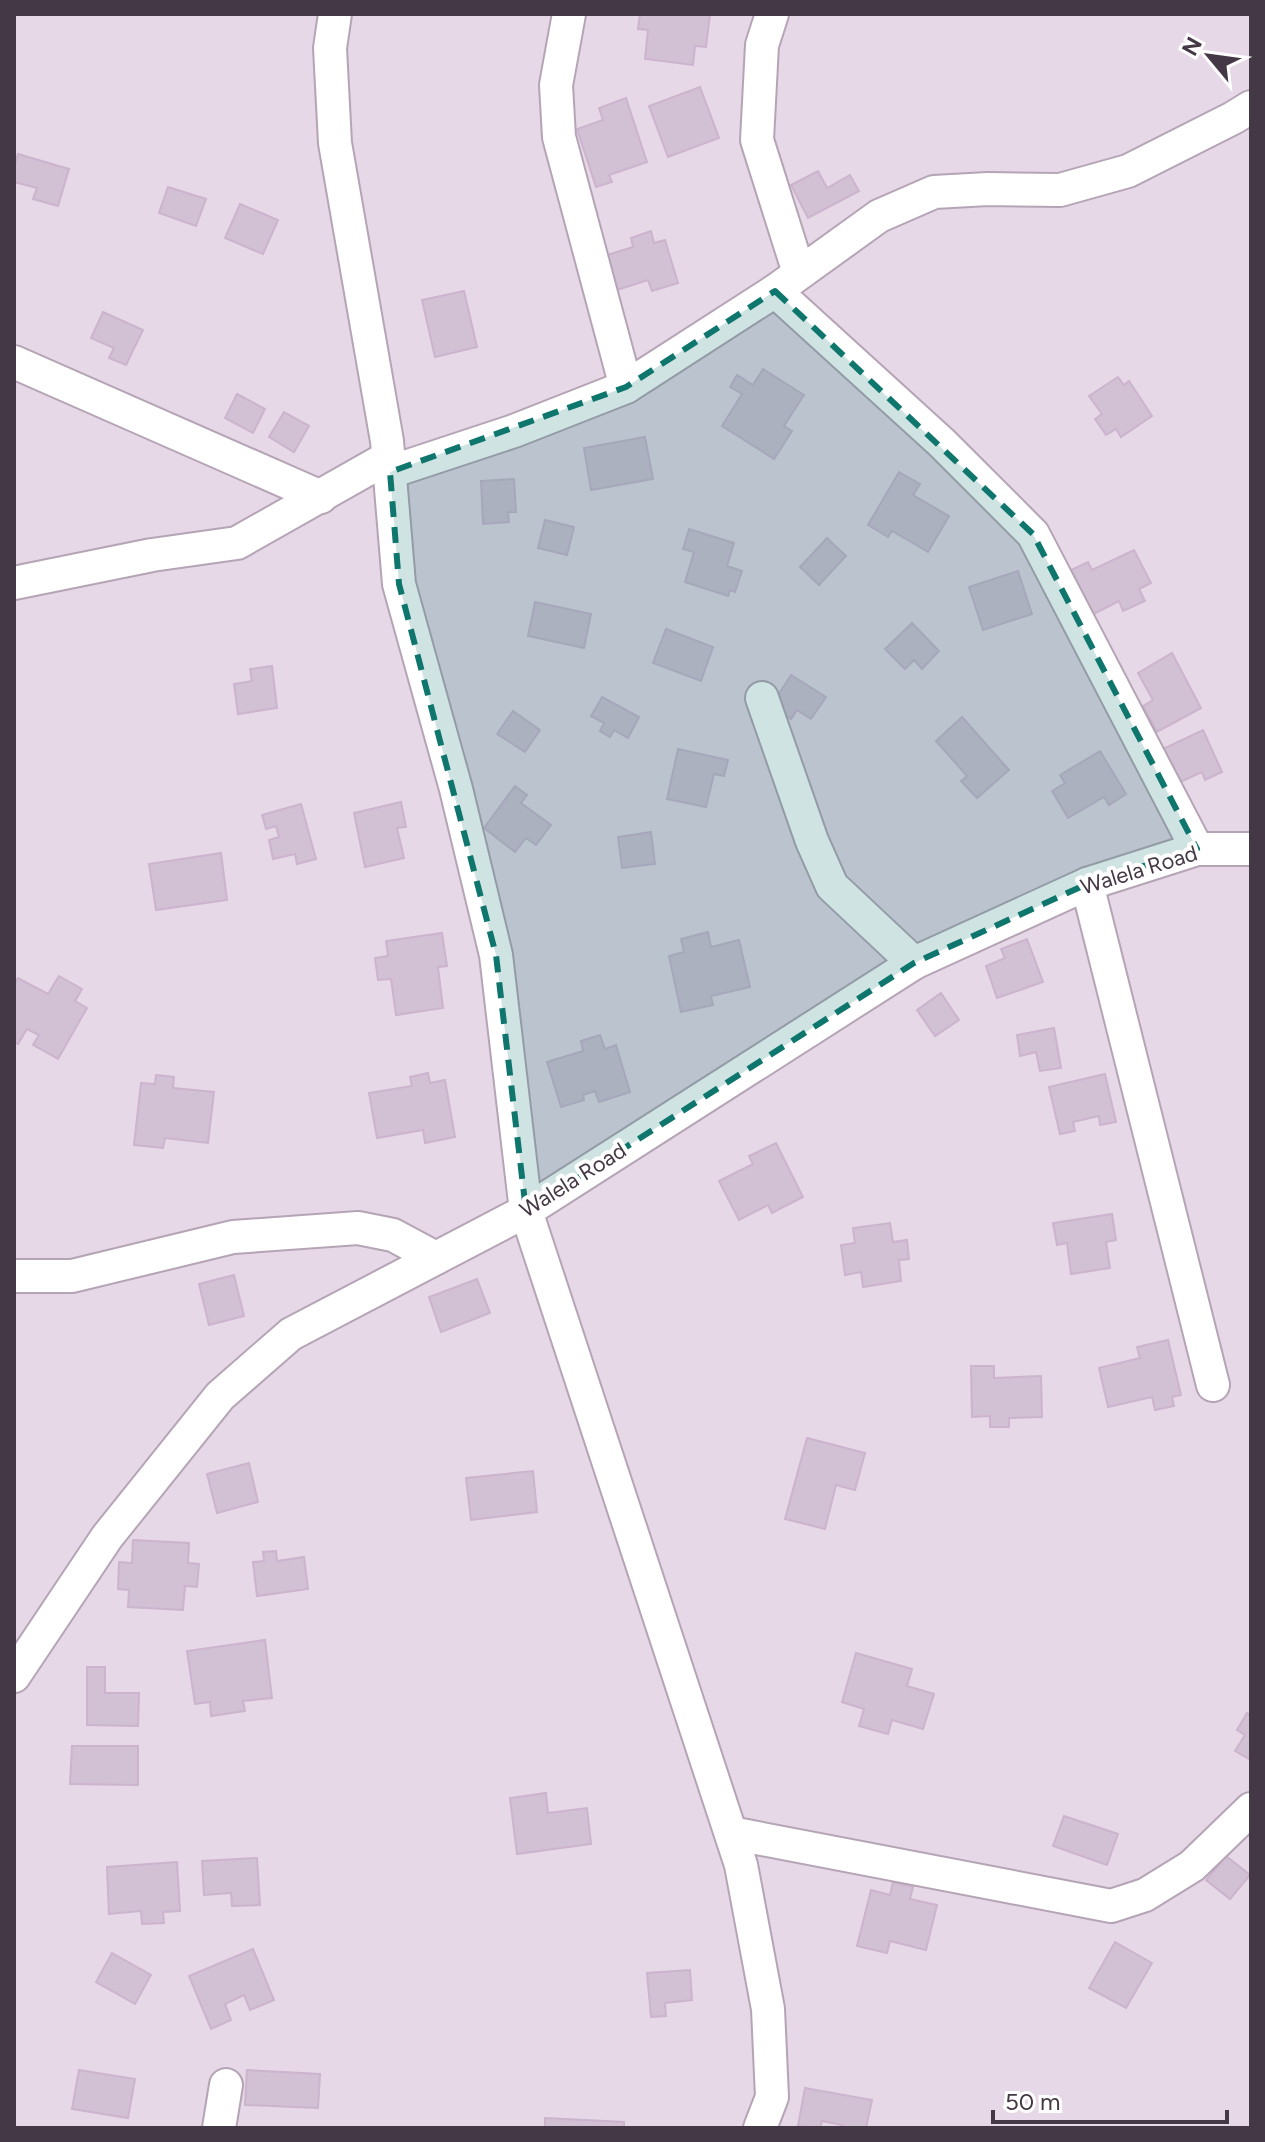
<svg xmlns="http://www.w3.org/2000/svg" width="1265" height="2142" font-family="Figtree,sans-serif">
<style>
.residential{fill:#e6d8e6}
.building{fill:#d2c0d4;stroke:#ccb3ce;stroke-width:2}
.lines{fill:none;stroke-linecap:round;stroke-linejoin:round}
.minor-casing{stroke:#b5a4b5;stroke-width:36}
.minor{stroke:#fff;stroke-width:32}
.marked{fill:#0f766e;fill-opacity:0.2;stroke:#0f766e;stroke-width:6;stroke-dasharray:16 10;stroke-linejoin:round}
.labels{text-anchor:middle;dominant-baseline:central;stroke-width:8;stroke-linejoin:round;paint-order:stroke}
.street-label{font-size:22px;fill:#453846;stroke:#fff}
</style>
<rect width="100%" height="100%" fill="#f3e9f3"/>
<rect class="residential" x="14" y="14" width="1237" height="2114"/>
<g class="building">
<path d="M 640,14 L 710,14 L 706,47 L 695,46 L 693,65 L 645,59 L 648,30 L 638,29 Z"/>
<path d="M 700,87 L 719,138 L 668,157 L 649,106 Z"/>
<path d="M 626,98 L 647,162 L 609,175 L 612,182 L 596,187 L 577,129 L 603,120 L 599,108 Z"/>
<path d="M 18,154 L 69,169 L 58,206 L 33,199 L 37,188 L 14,182 L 14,168 Z"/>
<path d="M 818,171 L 827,188 L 850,175 L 859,191 L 808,218 L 791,185 Z"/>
<path d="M 168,187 L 206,199 L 196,226 L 159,213 Z"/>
<path d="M 240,204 L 278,220 L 263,254 L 225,238 Z"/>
<path d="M 651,231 L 654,243 L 665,240 L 678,283 L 652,291 L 648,280 L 614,291 L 604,256 L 633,247 L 631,238 Z"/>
<path d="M 464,291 L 477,347 L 435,357 L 422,300 Z"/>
<path d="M 103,312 L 143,330 L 126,365 L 109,358 L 114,348 L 91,338 Z"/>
<path d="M 763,369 L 804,395 L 784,426 L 792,431 L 774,459 L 722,426 L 742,394 L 730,387 L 737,375 L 753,385 Z"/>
<path d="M 1118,377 L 1124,385 L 1129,381 L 1152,416 L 1121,437 L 1116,429 L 1106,435 L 1095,419 L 1102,414 L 1089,396 Z"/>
<path d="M 237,394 L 265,409 L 253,433 L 225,418 Z"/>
<path d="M 284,412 L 309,426 L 294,452 L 269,437 Z"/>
<path d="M 645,437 L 653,479 L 591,490 L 584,448 Z"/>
<path d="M 899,472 L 920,484 L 913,495 L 949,516 L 928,552 L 892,531 L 888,537 L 868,525 Z"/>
<path d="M 514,479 L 516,512 L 508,512 L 509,522 L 483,524 L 481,481 Z"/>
<path d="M 545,520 L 574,527 L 567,555 L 538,548 Z"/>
<path d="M 689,529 L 734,543 L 727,566 L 742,571 L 735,592 L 730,590 L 728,596 L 685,582 L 694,552 L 683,549 Z"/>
<path d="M 827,538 L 846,556 L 819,585 L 800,567 Z"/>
<path d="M 1134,550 L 1151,583 L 1139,589 L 1145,601 L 1123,611 L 1119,601 L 1090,616 L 1069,571 L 1088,562 L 1092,570 Z"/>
<path d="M 1018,571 L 1032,614 L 983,630 L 969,587 Z"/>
<path d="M 535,602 L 591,614 L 584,648 L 528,636 Z"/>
<path d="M 912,623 L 939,651 L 922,669 L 914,660 L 905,669 L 885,649 Z"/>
<path d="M 666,629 L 713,647 L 701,681 L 653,663 Z"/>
<path d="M 1172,653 L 1201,708 L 1157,732 L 1143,706 L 1153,700 L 1138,673 Z"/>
<path d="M 272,666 L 277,708 L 238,714 L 234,684 L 252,681 L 250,669 Z"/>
<path d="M 791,675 L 826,697 L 811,719 L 797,710 L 791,719 L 771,706 Z"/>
<path d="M 602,697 L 639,717 L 628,738 L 614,730 L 610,737 L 600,731 L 604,723 L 591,716 Z"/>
<path d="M 513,711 L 540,730 L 525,752 L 497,734 Z"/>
<path d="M 962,717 L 1009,770 L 977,798 L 961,781 L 967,776 L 936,741 Z"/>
<path d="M 1203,730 L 1222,772 L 1205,780 L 1202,772 L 1178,783 L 1163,749 Z"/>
<path d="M 678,749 L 728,760 L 724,776 L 714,774 L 706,807 L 667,799 Z"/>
<path d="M 1100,751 L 1126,794 L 1109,805 L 1104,797 L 1068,818 L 1052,791 L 1065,783 L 1060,775 Z"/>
<path d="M 515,786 L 527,795 L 521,803 L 551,825 L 536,845 L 526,838 L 515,852 L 484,828 Z"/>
<path d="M 401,802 L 406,827 L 397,828 L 404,858 L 365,867 L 354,813 Z"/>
<path d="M 301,804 L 316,859 L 297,864 L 295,854 L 273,859 L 269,840 L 279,837 L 276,826 L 266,829 L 262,815 Z"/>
<path d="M 651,832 L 655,864 L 622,868 L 618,837 Z"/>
<path d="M 221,853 L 227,900 L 156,910 L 149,864 Z"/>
<path d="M 708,932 L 711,947 L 739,940 L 750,987 L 711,996 L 713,1005 L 681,1012 L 669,956 L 684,952 L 681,939 Z"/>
<path d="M 442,933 L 447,966 L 438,967 L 443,1008 L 396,1015 L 391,979 L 378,980 L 375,958 L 388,956 L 386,941 Z"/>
<path d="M 1027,939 L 1043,982 L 997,998 L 986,966 L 1005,958 L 1001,949 Z"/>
<path d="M 59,976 L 82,989 L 75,1001 L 87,1008 L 58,1059 L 33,1045 L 39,1035 L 27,1029 L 18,1044 L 14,1042 L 14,984 L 18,978 L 48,994 Z"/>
<path d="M 941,993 L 959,1020 L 935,1036 L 917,1010 Z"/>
<path d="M 1054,1028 L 1061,1068 L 1040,1071 L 1036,1052 L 1020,1056 L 1017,1035 Z"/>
<path d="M 600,1035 L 605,1049 L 616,1045 L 630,1092 L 599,1102 L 595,1091 L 583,1095 L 584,1100 L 561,1107 L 547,1062 L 583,1051 L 581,1041 Z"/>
<path d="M 428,1073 L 430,1083 L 445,1080 L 455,1137 L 425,1143 L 423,1130 L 377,1138 L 369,1093 L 412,1086 L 410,1077 Z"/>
<path d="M 1105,1074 L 1116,1122 L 1100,1125 L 1099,1116 L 1073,1122 L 1075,1131 L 1060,1134 L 1049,1087 Z"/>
<path d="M 156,1075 L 174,1077 L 173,1088 L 214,1092 L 208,1143 L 165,1138 L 163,1148 L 134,1145 L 141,1083 L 155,1084 Z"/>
<path d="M 776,1143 L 803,1197 L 772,1213 L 768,1205 L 739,1220 L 719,1181 L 753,1164 L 749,1156 Z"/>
<path d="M 1112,1214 L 1116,1240 L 1106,1242 L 1110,1268 L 1071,1274 L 1067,1243 L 1057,1245 L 1053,1223 Z"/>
<path d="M 890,1223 L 893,1242 L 907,1240 L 909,1259 L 899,1260 L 901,1281 L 863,1287 L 861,1272 L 845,1275 L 841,1245 L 855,1243 L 853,1228 Z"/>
<path d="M 234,1275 L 244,1316 L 209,1325 L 199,1284 Z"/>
<path d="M 477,1279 L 490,1313 L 441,1332 L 429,1297 Z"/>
<path d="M 1168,1340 L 1181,1395 L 1172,1397 L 1174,1406 L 1155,1410 L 1152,1397 L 1108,1407 L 1099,1368 L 1140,1358 L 1137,1347 Z"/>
<path d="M 971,1366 L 994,1366 L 994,1378 L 1041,1376 L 1042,1417 L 1009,1418 L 1009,1427 L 990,1427 L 990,1416 L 972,1417 Z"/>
<path d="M 807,1438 L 865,1453 L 855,1490 L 836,1485 L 825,1529 L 785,1519 Z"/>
<path d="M 249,1463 L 258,1502 L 217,1513 L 207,1474 Z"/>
<path d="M 533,1471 L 537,1512 L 471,1520 L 466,1478 Z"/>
<path d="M 133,1540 L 189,1543 L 188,1563 L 199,1564 L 197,1587 L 185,1586 L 183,1610 L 128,1607 L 129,1590 L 118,1589 L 119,1562 L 132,1563 Z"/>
<path d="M 276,1551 L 277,1561 L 304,1557 L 308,1589 L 257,1596 L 253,1562 L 264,1561 L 263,1552 Z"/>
<path d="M 265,1640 L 272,1698 L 243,1701 L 245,1711 L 211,1716 L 210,1702 L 195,1704 L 187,1651 Z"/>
<path d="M 856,1653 L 912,1669 L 907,1686 L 934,1694 L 923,1729 L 892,1720 L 888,1734 L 859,1726 L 864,1709 L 842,1702 Z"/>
<path d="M 87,1667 L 105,1667 L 105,1693 L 139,1693 L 138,1726 L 87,1725 Z"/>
<path d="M 1247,1713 L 1251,1716 L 1251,1760 L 1235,1751 L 1245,1735 L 1237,1730 Z"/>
<path d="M 72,1746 L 138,1746 L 138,1785 L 70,1784 Z"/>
<path d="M 546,1793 L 548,1813 L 587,1808 L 591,1844 L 517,1854 L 510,1798 Z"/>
<path d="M 1064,1816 L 1118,1834 L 1107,1865 L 1053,1846 Z"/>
<path d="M 1226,1856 L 1250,1875 L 1230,1899 L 1206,1880 Z"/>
<path d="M 257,1858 L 260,1905 L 232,1906 L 231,1893 L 204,1895 L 202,1861 Z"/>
<path d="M 177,1862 L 180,1911 L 163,1912 L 164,1923 L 142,1924 L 141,1911 L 109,1914 L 107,1867 Z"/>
<path d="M 893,1882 L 913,1887 L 910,1899 L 937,1905 L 926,1950 L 890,1941 L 887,1953 L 857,1946 L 871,1890 L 890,1895 Z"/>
<path d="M 1115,1942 L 1152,1963 L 1126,2008 L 1089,1988 Z"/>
<path d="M 253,1949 L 274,2000 L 250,2010 L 244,1995 L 225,2004 L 231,2020 L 211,2029 L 189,1976 Z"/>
<path d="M 112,1953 L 151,1975 L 135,2004 L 96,1982 Z"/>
<path d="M 690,1970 L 692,2000 L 665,2003 L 666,2016 L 651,2017 L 647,1973 Z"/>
<path d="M 79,2070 L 135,2079 L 128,2118 L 72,2109 Z"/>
<path d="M 247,2070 L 320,2074 L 318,2108 L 245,2105 Z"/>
<path d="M 805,2088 L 872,2100 L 866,2128 L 842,2128 L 842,2125 L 822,2121 L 820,2128 L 798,2126 Z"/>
<path d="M 545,2118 L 624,2122 L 624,2128 L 545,2128 Z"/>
</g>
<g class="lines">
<defs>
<g id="minor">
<path d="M 335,14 L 330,48 L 335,143 L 387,441 L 399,584 L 456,789 L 496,955 L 526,1211 L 741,1865 L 768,2009 L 772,2097 L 760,2128"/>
<path d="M 569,14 L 556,85 L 559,137 L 626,387"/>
<path d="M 772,14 L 762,45 L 757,140 L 799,273"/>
<path d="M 775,291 L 942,443 L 1033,534 L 1197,849"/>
<path d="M 14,362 L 321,497"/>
<path d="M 390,472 L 514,431 L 626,387 L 775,291 L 879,216 L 934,192 L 988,189 L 1060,190 L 1128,171 L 1233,118 L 1251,107"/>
<path d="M 14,583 L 152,555 L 237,543 L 389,457"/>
<path d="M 762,698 L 812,841 L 832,886 L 914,963"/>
<path d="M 1087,884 L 1213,1385"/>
<path d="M 14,1276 L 72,1276 L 233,1237 L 358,1228 L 393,1235 L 436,1258"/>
<path d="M 14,1676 L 107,1537 L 220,1396 L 291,1334 L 526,1211 L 914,963 L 1087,884 L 1197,849 L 1251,849"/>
<path d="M 731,1833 L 1111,1906 L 1145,1895 L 1192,1866 L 1251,1809"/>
<path d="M 219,2128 L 226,2085"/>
</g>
</defs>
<use href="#minor" class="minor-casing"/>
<use href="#minor" class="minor"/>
</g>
<path class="marked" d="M 775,291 L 1033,534 L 1197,849 L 1087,884 L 914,963 L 526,1211 L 496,955 L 399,584 L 390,472 L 626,387 Z"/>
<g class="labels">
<g class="street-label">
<text transform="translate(1139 870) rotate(-17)">Walela Road</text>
<text transform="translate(573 1180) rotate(-32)">Walela Road</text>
</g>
</g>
<rect width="1265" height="2142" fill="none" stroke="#453846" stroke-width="32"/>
<g transform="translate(1209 56) rotate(299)" stroke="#ffffff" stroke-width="6" paint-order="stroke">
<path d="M0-6L14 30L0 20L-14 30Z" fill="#453846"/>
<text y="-12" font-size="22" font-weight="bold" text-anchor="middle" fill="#453846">N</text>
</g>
<path d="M993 2110v12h234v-12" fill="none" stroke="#453846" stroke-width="4"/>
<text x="1005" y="2110" font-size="24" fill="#453846" stroke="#ffffff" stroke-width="6" paint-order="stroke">50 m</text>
</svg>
